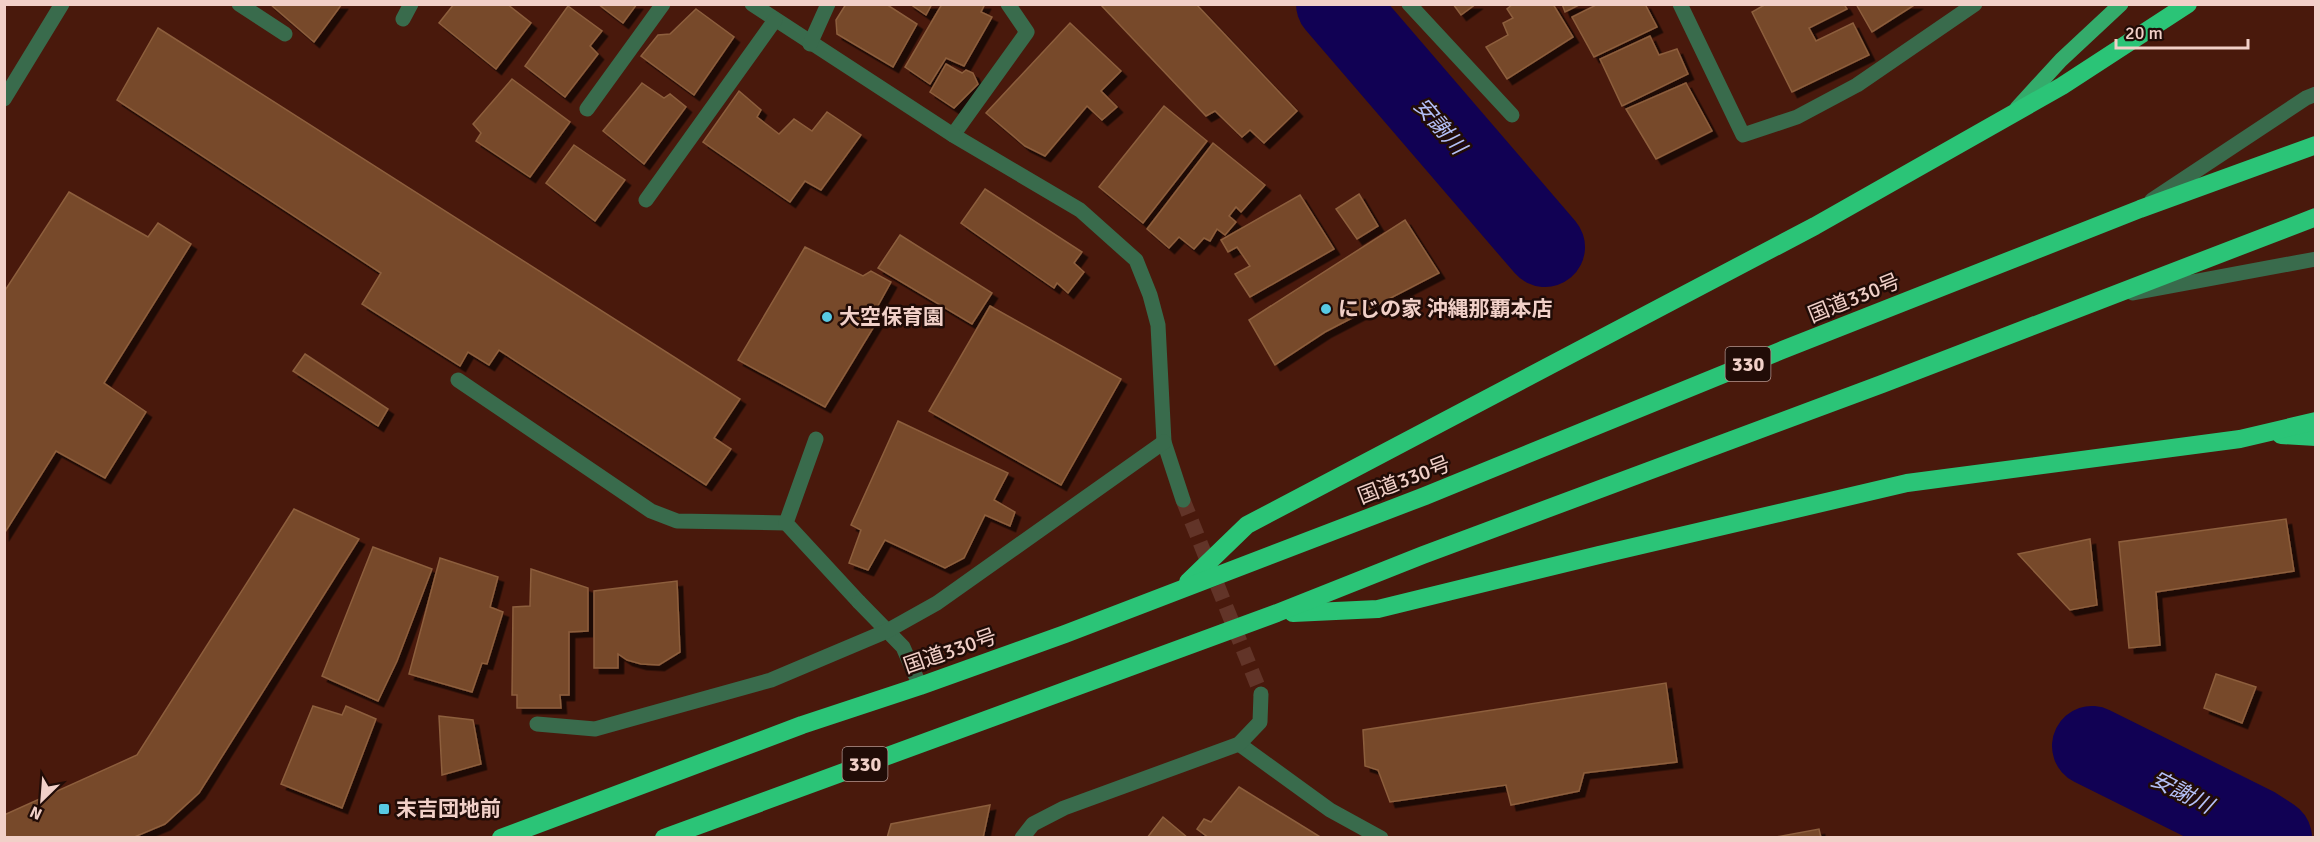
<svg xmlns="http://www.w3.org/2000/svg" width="2320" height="842" font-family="Signika,'Noto Sans JP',sans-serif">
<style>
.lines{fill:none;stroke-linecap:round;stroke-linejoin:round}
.river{stroke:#110154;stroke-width:80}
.building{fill:#774a29;stroke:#8d5e3d;stroke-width:1.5;filter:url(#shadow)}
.street-tunnel{stroke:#623428;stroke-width:15;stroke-dasharray:15 8;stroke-linecap:butt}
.lane{stroke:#396b4c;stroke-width:15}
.street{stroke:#396b4c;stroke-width:15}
.primary{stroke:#34ab6b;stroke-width:15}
.highway{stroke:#2bc477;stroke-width:18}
.poi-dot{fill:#58c9e3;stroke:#210c07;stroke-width:2}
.labels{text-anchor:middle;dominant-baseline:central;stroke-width:5;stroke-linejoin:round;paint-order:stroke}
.shield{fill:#210c07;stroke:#b3958e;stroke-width:1.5}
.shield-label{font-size:20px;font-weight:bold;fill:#f1d0c8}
.street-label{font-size:21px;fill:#f1d0c8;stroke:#210c07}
.poi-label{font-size:21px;font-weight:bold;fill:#f1d0c8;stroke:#210c07;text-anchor:start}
.water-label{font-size:22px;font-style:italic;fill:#b4c0f7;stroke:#210c07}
</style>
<defs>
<filter id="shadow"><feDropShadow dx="5.5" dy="5.5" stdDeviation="0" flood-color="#0009"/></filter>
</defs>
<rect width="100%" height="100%" fill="#49190c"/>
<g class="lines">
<g class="river">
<path d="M 1336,4 L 1545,247"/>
<path d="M 2092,746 L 2255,827 L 2272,838"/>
</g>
</g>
<g class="building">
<path d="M 270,4 L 342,4 L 314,42 Z"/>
<path d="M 454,4 L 507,4 L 531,23 L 496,69 L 439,23 Z"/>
<path d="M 598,4 L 637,4 L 623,23 Z"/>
<path d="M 846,4 L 886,4 L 917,24 L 893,67 L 837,34 L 836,20 Z"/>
<path d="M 910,4 L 932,4 L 926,15 Z"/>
<path d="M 942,4 L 985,4 L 981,12 L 992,17 L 964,66 L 946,58 L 930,84 L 905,67 Z"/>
<path d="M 1100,4 L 1196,4 L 1297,111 L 1264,143 L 1250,130 L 1242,137 L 1215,111 L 1206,116 Z"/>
<path d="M 1453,4 L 1476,4 L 1461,15 Z"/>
<path d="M 1513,4 L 1553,4 L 1573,37 L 1507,79 L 1486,47 L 1508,35 L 1503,23 L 1513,18 L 1507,9 Z"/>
<path d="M 1562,4 L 1581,4 L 1565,12 Z"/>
<path d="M 1598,4 L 1645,4 L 1657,27 L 1594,57 L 1572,17 Z"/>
<path d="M 1766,4 L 1844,4 L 1847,9 L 1809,28 L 1816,41 L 1853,23 L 1869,55 L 1792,92 L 1752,12 Z"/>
<path d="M 1856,4 L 1916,4 L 1872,32 Z"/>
<path d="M 568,6 L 602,31 L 590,46 L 598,54 L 565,97 L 525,66 Z"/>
<path d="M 696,9 L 734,37 L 694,95 L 641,56 L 658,35 L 670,34 Z"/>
<path d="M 1070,23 L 1121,71 L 1101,91 L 1117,107 L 1102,120 L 1087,106 L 1045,156 L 1025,146 L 986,113 Z"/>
<path d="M 158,28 L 740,399 L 714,438 L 731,449 L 706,485 L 499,350 L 489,365 L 468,352 L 460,366 L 362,304 L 381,273 L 117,100 Z"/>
<path d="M 1650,36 L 1659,55 L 1677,49 L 1688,74 L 1622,106 L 1600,59 Z"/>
<path d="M 946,64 L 962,73 L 966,70 L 973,73 L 978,84 L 954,108 L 930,92 Z"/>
<path d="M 512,79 L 570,122 L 530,177 L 476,141 L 481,133 L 473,124 Z"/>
<path d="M 642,83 L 664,98 L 670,94 L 686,107 L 644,164 L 603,131 Z"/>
<path d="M 1686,83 L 1712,131 L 1656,159 L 1626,109 Z"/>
<path d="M 739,91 L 761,110 L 757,117 L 779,134 L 794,119 L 812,131 L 827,112 L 861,135 L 821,190 L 805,181 L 790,202 L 703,142 Z"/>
<path d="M 1164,106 L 1207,141 L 1143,223 L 1099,187 Z"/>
<path d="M 1213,143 L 1265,185 L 1241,212 L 1236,207 L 1229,216 L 1236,222 L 1225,235 L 1217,229 L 1210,241 L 1204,238 L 1194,249 L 1179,237 L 1169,248 L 1147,229 Z"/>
<path d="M 574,145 L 625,180 L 595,221 L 546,183 Z"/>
<path d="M 985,189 L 1082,252 L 1074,263 L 1084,272 L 1068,293 L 1057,283 L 1054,288 L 961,223 Z"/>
<path d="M 69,192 L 148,237 L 158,223 L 191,244 L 104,383 L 146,412 L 105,478 L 56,451 L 4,534 L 4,292 Z"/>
<path d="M 1359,194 L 1378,226 L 1357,239 L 1336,209 Z"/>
<path d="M 1300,195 L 1334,249 L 1250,297 L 1235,274 L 1250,266 L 1237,247 L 1228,252 L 1221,240 Z"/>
<path d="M 1405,220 L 1439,273 L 1325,332 L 1275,365 L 1249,320 Z"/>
<path d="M 900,235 L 992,293 L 972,324 L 878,268 Z"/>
<path d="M 805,247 L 863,276 L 871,271 L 891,282 L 875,311 L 881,315 L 825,407 L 738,360 Z"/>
<path d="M 990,306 L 1121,379 L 1061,485 L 929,411 Z"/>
<path d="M 305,354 L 388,409 L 378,426 L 293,371 Z"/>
<path d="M 898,421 L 1008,473 L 994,500 L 1015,512 L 1010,526 L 985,515 L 964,558 L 945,568 L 885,540 L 868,570 L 849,563 L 861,530 L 851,525 Z"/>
<path d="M 294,509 L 359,539 L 199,793 L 165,824 L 132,838 L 4,838 L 4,815 L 137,755 Z"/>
<path d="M 2286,519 L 2294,571 L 2156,592 L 2160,645 L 2129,648 L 2119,542 Z"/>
<path d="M 2090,539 L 2097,605 L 2070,610 L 2018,554 Z"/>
<path d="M 373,547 L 432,569 L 397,661 L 378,701 L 322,676 Z"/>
<path d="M 440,558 L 498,577 L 490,607 L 503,612 L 487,664 L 482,663 L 472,692 L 409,674 Z"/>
<path d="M 531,569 L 588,588 L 588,631 L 569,632 L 569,695 L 560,695 L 561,708 L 517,708 L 517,695 L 512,695 L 513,607 L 530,606 Z"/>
<path d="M 677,581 L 680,652 L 659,665 L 641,664 L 627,660 L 618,654 L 618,668 L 594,668 L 594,591 Z"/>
<path d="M 2216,674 L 2256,687 L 2242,723 L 2204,708 Z"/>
<path d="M 1666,683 L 1677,762 L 1584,773 L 1579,791 L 1511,805 L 1506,785 L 1390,802 L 1378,770 L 1365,766 L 1363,730 Z"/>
<path d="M 313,706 L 342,715 L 346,706 L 376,719 L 342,808 L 281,784 Z"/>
<path d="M 439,716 L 473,720 L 481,764 L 442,775 Z"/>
<path d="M 1239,787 L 1322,838 L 1209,838 L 1197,829 L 1204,819 L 1211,822 Z"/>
<path d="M 990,805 L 983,838 L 887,838 L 891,824 Z"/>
<path d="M 1163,817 L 1188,838 L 1147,838 Z"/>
<path d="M 1819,829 L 1821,838 L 1771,838 Z"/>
</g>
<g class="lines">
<path class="street-tunnel" d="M 1183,500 L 1261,694"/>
<g class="lane">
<path d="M 239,4 L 285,34"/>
<path d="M 953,135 L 1027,32 L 1008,4"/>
<path d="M 2152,200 L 2306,98 L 2316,94"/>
<path d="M 2133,293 L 2316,259"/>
<path d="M 458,380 L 651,511 L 677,521 L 786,523"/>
<path d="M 816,439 L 786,523 L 859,602"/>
</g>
<g class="street">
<path d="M 752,4 L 953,135 L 1080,210 L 1136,260 L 1150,295 L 1158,325 L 1164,442 L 1183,500"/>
<path d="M 1409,4 L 1512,115"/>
<path d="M 1680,4 L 1743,135 L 1797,117 L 1857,85 L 1975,4"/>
<path d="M 403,19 L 411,4"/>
<path d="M 810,44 L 828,4"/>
<path d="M 4,99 L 62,4"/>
<path d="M 587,109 L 663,4"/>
<path d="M 646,200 L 775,20"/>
<path d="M 859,602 L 903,647 L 920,686"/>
<path d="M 537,724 L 595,729 L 771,680 L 887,631 L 937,603 L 1164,442"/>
<path d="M 1239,744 L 1330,810 L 1381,838"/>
<path d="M 1022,838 L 1033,824 L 1064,808 L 1239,744 L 1260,722 L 1261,694"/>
</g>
<path class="primary" d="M 2017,108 L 2061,60 L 2121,4"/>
<g class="highway">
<path d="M 2281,435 L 2316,437"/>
<path d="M 1188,582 L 1247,525 L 1815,226 L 2062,86 L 2188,4"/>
<path d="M 1293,613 L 1378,609 L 1599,555 L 1907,483 L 2240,439 L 2316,421"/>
<path d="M 501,838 L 802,725 L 920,686 L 1065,634 L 1425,496 L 1780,351 L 2140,209 L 2316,145"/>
<path d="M 664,838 L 1277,613 L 1423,555 L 1882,384 L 2316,217"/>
</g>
</g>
<g class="poi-dot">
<circle cx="1326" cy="309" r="6"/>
<circle cx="827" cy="317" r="6"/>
<rect x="378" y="803" width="12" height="12" rx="3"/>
</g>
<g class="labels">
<g class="shield">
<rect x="1725.5" y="347" width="45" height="34" rx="4.5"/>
<rect x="842.5" y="747" width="45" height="34" rx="4.5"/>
</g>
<g class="shield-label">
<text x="1748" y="364">330</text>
<text x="865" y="764">330</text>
</g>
<g class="street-label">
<text transform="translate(1854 298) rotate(-22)">国道330号</text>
<text transform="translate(1404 480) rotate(-21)">国道330号</text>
<text transform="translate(950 651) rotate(-19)">国道330号</text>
</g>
<g class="poi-label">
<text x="1338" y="309">にじの家 沖縄那覇本店</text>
<text x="839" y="317">大空保育園</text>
<text x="396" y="809">末吉団地前</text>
</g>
<g class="water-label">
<text transform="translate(1440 126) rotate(49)">安謝川</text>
<text transform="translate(2182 792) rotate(27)">安謝川</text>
</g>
</g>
<rect width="2320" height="842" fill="none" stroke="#f1d0c8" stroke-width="12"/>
<g transform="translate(42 800) rotate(205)" stroke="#210c07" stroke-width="4.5" paint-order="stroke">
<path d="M0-4.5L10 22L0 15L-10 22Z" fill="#f1d0c8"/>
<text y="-9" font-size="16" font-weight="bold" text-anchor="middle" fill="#f1d0c8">N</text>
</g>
<path d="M2116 39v9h132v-9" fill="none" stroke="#f1d0c8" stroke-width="3"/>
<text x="2125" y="39" font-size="18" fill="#f1d0c8" stroke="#210c07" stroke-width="4.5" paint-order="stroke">20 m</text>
</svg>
